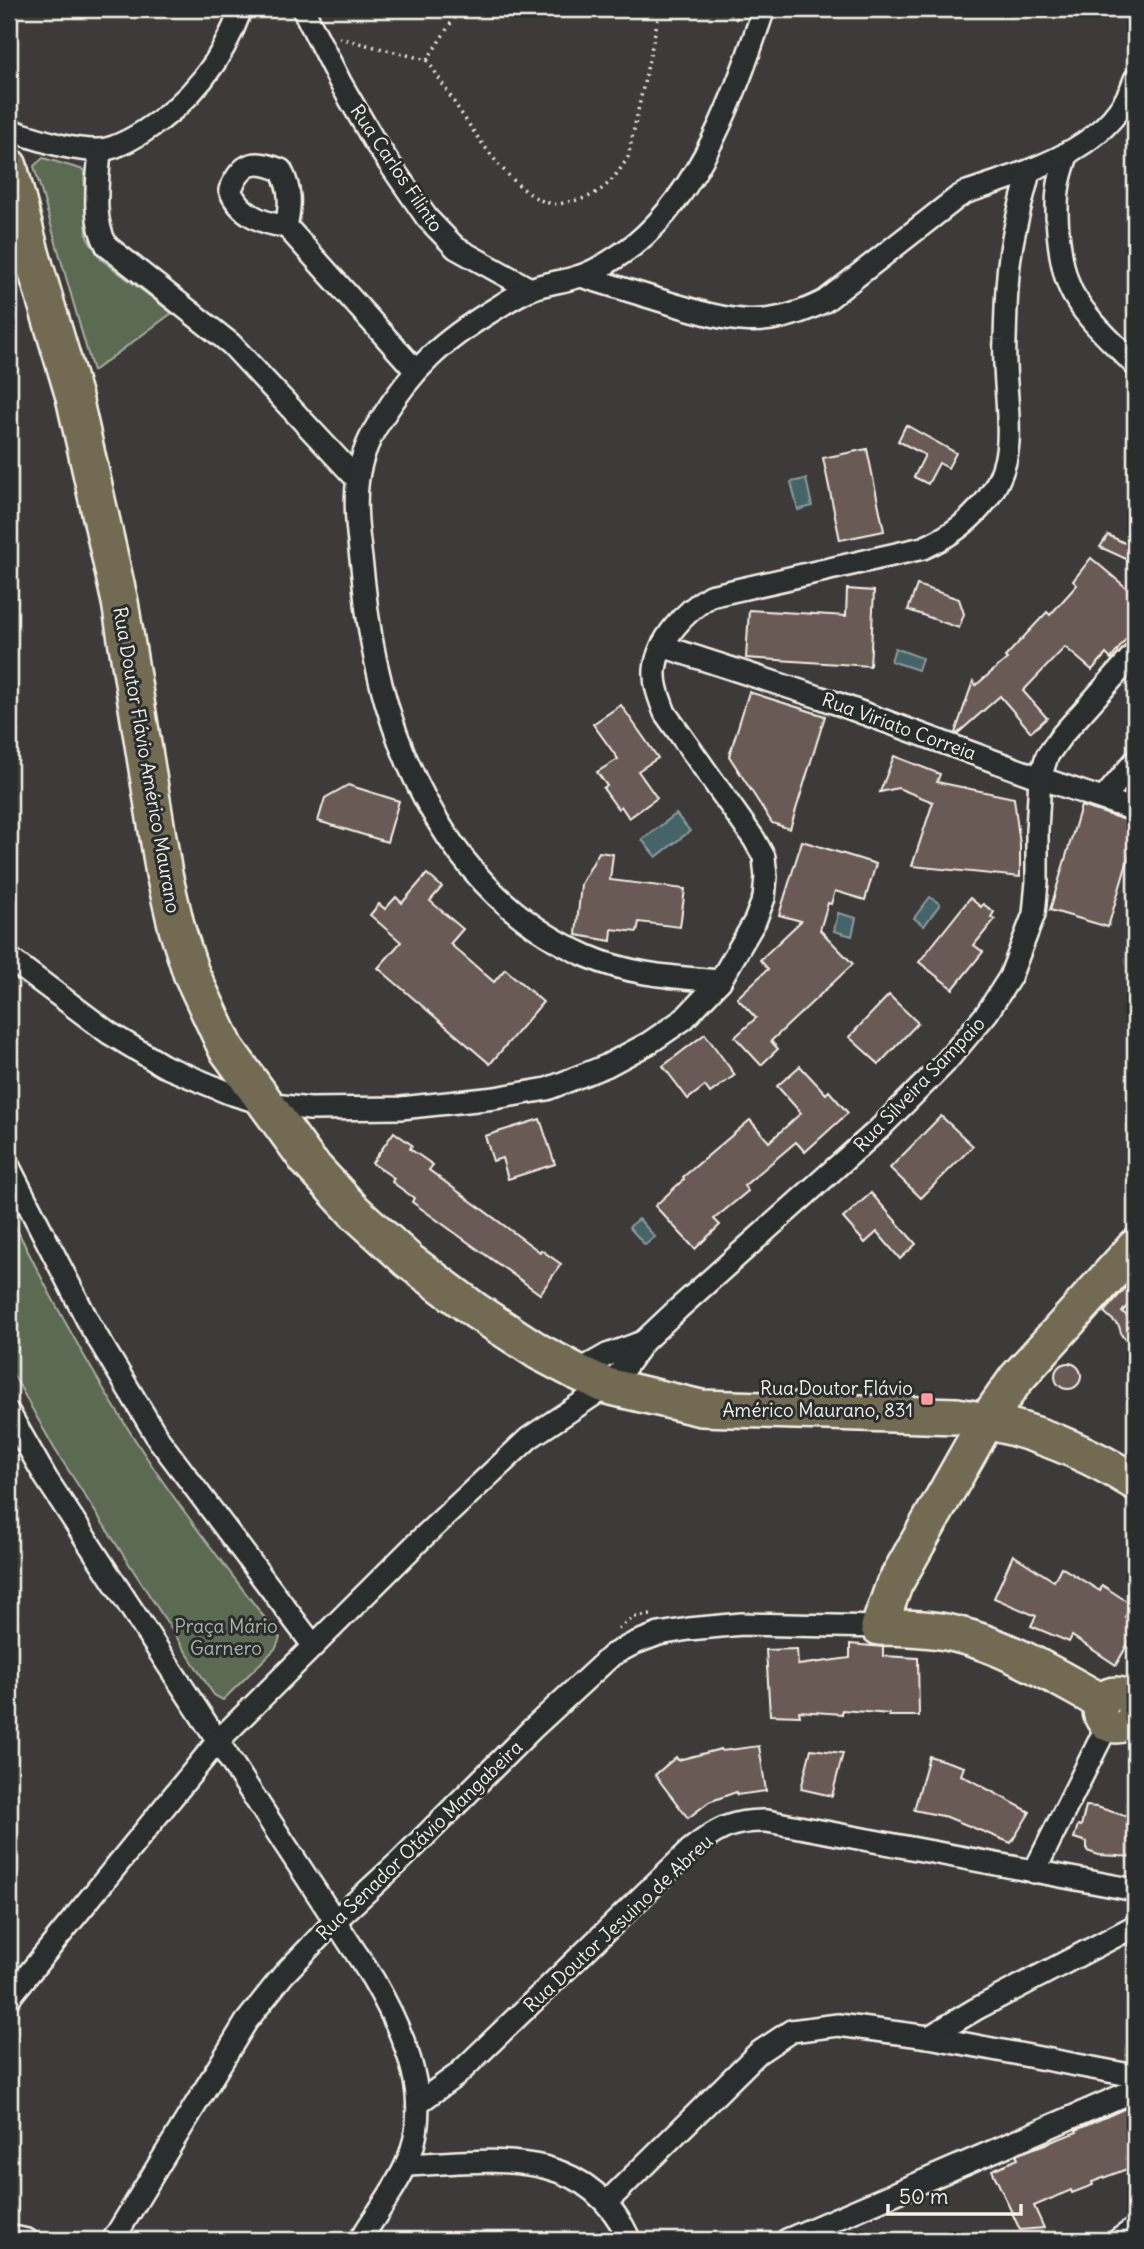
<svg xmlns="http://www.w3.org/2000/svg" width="1144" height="2249" font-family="Delius,sans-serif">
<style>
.green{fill:#5b6b53;stroke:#a8ae9e;stroke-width:2}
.water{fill:#456369;stroke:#8b9c9c;stroke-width:2}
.building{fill:#6b5a55;stroke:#f4f1e8;stroke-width:2}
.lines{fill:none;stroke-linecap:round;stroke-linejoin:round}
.street-casing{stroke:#f4f1e8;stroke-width:26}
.primary-casing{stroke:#f4f1e8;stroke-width:40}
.path{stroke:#f4f1e8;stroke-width:3.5;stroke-dasharray:2 5;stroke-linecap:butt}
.street{stroke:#2a2d2e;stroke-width:21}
.primary{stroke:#736b52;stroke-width:35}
.poi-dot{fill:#ff9aa2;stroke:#2a2d2e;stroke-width:2.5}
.labels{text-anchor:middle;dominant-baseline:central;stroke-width:6;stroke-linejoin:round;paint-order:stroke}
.street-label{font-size:19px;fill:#f4f1e8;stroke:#2a2d2e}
.poi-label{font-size:19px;fill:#f4f1e8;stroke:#2a2d2e;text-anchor:end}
.park-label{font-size:19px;fill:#afb5a5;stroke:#2a2d2e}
</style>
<rect width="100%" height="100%" fill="#3e3a3a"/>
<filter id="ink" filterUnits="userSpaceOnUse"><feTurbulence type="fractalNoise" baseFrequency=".0143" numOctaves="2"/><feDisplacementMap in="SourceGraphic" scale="14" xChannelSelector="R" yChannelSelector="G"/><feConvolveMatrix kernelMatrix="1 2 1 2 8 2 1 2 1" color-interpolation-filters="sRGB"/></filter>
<g filter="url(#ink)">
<g class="green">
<path d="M 43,158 L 84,170 L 87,237 L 101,259 L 172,313 L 93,371 L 34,166 Z"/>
<path d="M 9,1213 C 53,1304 102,1392 159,1476 C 197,1531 239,1584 280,1638 L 276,1648 L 223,1700 L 214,1695 L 54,1448 L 9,1367 Z"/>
</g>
<g class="water">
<path d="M 806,479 L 812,506 L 798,510 L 791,482 Z"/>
<path d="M 895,648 L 922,658 L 918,670 L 891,661 Z"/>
<path d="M 676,814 L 690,831 L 656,857 L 642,840 Z"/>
<path d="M 930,897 L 940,904 L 924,926 L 914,918 Z"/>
<path d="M 838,913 L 856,918 L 852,936 L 834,931 Z"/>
<path d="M 639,1219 L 655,1237 L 645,1245 L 629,1227 Z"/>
</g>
<g class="building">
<path d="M 906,425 L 956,453 L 948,468 L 939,463 L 928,484 L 914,477 L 925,455 L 898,441 Z"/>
<path d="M 867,449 L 884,531 L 840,540 L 823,458 Z"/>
<path d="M 1108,535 L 1135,548 L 1135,563 L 1100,547 Z"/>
<path d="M 1091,558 L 1135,595 L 1135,627 L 1111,659 L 1106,654 L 1092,670 L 1065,647 L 1023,691 L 1047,718 L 1031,732 L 1000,696 L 957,734 L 955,733 L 973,681 L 976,685 L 1007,659 L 1005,657 L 1047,612 L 1050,615 L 1077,585 L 1073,581 Z"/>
<path d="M 917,585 L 959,599 L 964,614 L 959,628 L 908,610 Z"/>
<path d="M 847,589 L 874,591 L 870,666 L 746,658 L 749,610 L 846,616 Z"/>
<path d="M 749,692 L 825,716 L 790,829 L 772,823 L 729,756 Z"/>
<path d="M 621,705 L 658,758 L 638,771 L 657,798 L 629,818 L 621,806 L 618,809 L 603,788 L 607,786 L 597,772 L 618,759 L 593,724 Z"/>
<path d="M 894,756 L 940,774 L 937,782 L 1014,798 L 1020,845 L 1020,877 L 912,866 L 933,802 L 898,788 L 880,792 Z"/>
<path d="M 348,785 L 399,801 L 387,842 L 318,821 L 325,798 Z"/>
<path d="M 1081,806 L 1135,823 L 1135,836 L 1108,927 L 1050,910 Z"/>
<path d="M 802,841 L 876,864 L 865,900 L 835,891 L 831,904 L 828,903 L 820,930 L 853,964 L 771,1041 L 778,1049 L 761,1065 L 735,1037 L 756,1018 L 737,998 L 768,969 L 760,960 L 801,921 L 779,915 Z"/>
<path d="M 599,852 L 613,854 L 610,880 L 685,889 L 680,927 L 639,922 L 637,932 L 612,929 L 611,941 L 576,935 L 581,884 Z"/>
<path d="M 427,874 L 442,887 L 430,901 L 463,929 L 450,944 L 494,982 L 505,969 L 543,1002 L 490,1064 L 378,968 L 401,942 L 370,915 L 379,904 L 385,909 L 396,897 L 402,903 Z"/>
<path d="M 970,898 L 981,907 L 983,904 L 994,912 L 991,917 L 995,919 L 974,945 L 983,952 L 953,989 L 919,962 Z"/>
<path d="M 889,995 L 918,1023 L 879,1064 L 849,1037 Z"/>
<path d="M 705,1034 L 735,1075 L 710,1093 L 705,1086 L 688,1099 L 663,1066 Z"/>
<path d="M 800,1066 L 826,1094 L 829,1091 L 848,1113 L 805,1152 L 796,1142 L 744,1186 L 748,1191 L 714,1219 L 720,1225 L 695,1249 L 655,1206 L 684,1179 L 683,1177 L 750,1120 L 769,1142 L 801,1113 L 777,1086 Z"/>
<path d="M 941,1116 L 973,1146 L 921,1198 L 890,1168 Z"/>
<path d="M 540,1119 L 555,1164 L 508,1179 L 502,1158 L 493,1161 L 485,1136 Z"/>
<path d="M 394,1132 L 412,1145 L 410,1149 L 433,1165 L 429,1170 L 540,1252 L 541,1250 L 561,1264 L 540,1294 L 412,1202 L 414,1198 L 392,1182 L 394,1178 L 372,1163 Z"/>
<path d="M 871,1193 L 916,1244 L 900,1259 L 877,1232 L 865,1243 L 843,1218 Z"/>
<path d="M 1135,1277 L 1135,1297 L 1122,1312 L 1135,1321 L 1135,1343 L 1122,1336 L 1119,1326 L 1104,1312 Z"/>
<circle cx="1068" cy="1376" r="13"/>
<path d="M 1013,1555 L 1054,1581 L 1061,1567 L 1100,1591 L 1102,1585 L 1131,1604 L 1125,1617 L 1135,1622 L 1135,1631 L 1116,1665 L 1072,1636 L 1069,1642 L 1031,1626 L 1036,1616 L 994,1598 Z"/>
<path d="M 850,1644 L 883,1647 L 883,1656 L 918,1658 L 919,1716 L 889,1716 L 889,1714 L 842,1710 L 842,1714 L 799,1711 L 800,1716 L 770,1715 L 766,1650 L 797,1649 L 798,1665 L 850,1658 Z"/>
<path d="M 759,1746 L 766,1791 L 737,1795 L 736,1792 L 709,1802 L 688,1818 L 655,1775 L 676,1757 L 678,1760 L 721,1749 L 722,1751 Z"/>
<path d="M 811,1749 L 843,1753 L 832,1796 L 801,1789 Z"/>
<path d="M 929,1756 L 964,1767 L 961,1775 L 1030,1812 L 1011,1843 L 947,1817 L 914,1810 Z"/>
<path d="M 1086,1806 L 1097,1807 L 1135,1819 L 1135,1857 L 1099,1855 L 1087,1851 L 1087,1842 L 1074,1838 L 1078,1825 L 1081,1826 Z"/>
<path d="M 1135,2104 L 1135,2166 L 1092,2182 L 1093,2185 L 1072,2193 L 1071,2190 L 1034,2206 L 1044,2228 L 1020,2230 L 992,2170 L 1018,2159 L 1016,2155 L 1077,2132 L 1076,2130 Z"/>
</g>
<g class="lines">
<defs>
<g id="street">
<path d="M 303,9 L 340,82 L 374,141 L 427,218 L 456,248 L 530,289"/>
<path d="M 9,130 C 36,138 69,151 98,150 C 113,150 130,140 143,132 C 191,102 222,62 241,9"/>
<path d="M 100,150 C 98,181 91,219 107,246 L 231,344 L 356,478"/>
<path d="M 1068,152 C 1065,162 1061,173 1059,184 C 1054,212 1059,271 1074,296 C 1090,323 1114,343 1135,365"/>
<path d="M 286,226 C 291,204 291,190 281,170 C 253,159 243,162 230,190 C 239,213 262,224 286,226 L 416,371"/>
<path d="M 581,276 C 610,285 639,294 669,303 C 729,321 765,332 825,301 L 958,197 L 967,192 C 1030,171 1112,149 1135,79"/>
<path d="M 662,646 L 822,698 L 1040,778 L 1135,810"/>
<path d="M 1104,798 L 1135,761"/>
<path d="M 9,958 L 109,1033 L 164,1066 L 229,1093 L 265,1104 L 310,1109 L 401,1108 L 495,1098 L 547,1089 L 606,1066 L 649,1043 L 684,1019 L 720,981 L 755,921 L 764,898 L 766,877 L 764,857 L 754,839 L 665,713 C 660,699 654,686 655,670 C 658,639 686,611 710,596 L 923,548 C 967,529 1005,493 1008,442 C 1010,408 1003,374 1005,340 C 1006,310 1006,279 1011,250 C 1015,223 1023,197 1029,172"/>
<path d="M 720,981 C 674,977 630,975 587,956 C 443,893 378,732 364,585 C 358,524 344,476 380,421 C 413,368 442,341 495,309 C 506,302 518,294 531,289 C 545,283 562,282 577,277 C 596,272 619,256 635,244 C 704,187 736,90 764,9"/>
<path d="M 9,1167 L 90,1325 L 159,1440 L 313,1645"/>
<path d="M 577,1372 L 607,1355 L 643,1342"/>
<path d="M 9,1413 L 46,1478 L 373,1979 C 405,2035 436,2103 405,2167 C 393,2192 375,2216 360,2240"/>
<path d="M 1034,1872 L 1108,1724"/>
<path d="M 9,1998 L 217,1742 L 421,1539 L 529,1438 L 607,1386 L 626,1366 L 643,1342 L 679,1308 L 879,1129 L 945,1063 L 987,1013 L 1010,977 L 1034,914 L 1037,882 L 1037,830 L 1040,778 L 1047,756 L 1062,735 L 1135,653"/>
<path d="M 929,2037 L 976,2009 L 1135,1926"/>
<path d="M 418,2103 L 457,2075 L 690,1850 C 717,1829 732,1820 767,1821 L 1135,1890"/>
<path d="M 406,2165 C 494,2161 585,2144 630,2240"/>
<path d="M 607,2202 L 758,2053 L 791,2031 L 838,2025 L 929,2037 L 1135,2076"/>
<path d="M 9,2236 L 27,2240"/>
<path d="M 113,2240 L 246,2022 L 284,1974 L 335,1921 L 400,1861 L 532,1729 L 612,1655 L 635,1643 L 659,1634 L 689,1629 L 742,1624 L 879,1627"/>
<path d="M 787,2240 L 1135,2090"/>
<path d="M 1118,2240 L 1135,2228"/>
</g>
<g id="primary">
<path d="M 9,166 L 32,256 L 74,397 L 120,602 L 164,874 L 177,929 L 191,973 L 226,1048 L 307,1160 L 354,1211 L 409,1261 L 476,1311 L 539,1352 L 577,1372 L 607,1386 L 701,1408 L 957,1416 C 1021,1425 1080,1448 1135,1482"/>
<circle cx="1116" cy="1710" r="15"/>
<path d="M 1102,1702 C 1056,1677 1007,1646 955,1634 C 930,1628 905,1628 879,1627 L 894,1585 L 987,1420 L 1016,1379 L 1135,1247"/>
</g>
</defs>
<use href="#street" class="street-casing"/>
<use href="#primary" class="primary-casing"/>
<g class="path">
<path d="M 725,9 L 740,22"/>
<path d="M 339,38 L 427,60 C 452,96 509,202 556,204 C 561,204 567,202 572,201 C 600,197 615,179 628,157 L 660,9"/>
<path d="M 427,60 L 460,9"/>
<path d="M 618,1629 L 634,1617 L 651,1615"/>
</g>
<use href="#street" class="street"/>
<use href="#primary" class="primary"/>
</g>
</g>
<rect class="poi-dot" x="920" y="1392" width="14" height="14" rx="3.5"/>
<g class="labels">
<g class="street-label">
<text transform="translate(397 168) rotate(56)">Rua Carlos Filinto</text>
<text transform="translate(899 726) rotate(20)">Rua Viriato Correia</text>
<text transform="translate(147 760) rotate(80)">Rua Doutor Flávio Américo Maurano</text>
<text transform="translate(919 1084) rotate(-46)">Rua Silveira Sampaio</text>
<text transform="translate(419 1840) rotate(-44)">Rua Senador Otávio Mangabeira</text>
<text transform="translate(618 1923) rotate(-43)">Rua Doutor Jesuino de Abreu</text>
</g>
<g class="poi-label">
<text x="913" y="1388">Rua Doutor Flávio<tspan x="913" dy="22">Américo Maurano, 831</tspan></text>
</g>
<g class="park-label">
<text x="226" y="1626">Praça Mário<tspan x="226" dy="22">Garnero</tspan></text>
</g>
</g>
<rect width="1144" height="2249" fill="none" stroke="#2a2d2e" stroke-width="35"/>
<rect x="18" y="18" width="1109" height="2214" fill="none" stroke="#f4f1e8" stroke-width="2.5" filter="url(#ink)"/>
<path d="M888 2204v10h133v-10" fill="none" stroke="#f4f1e8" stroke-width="3.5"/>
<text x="899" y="2204" font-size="21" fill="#f4f1e8" stroke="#2a2d2e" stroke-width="5" paint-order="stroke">50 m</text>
</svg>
